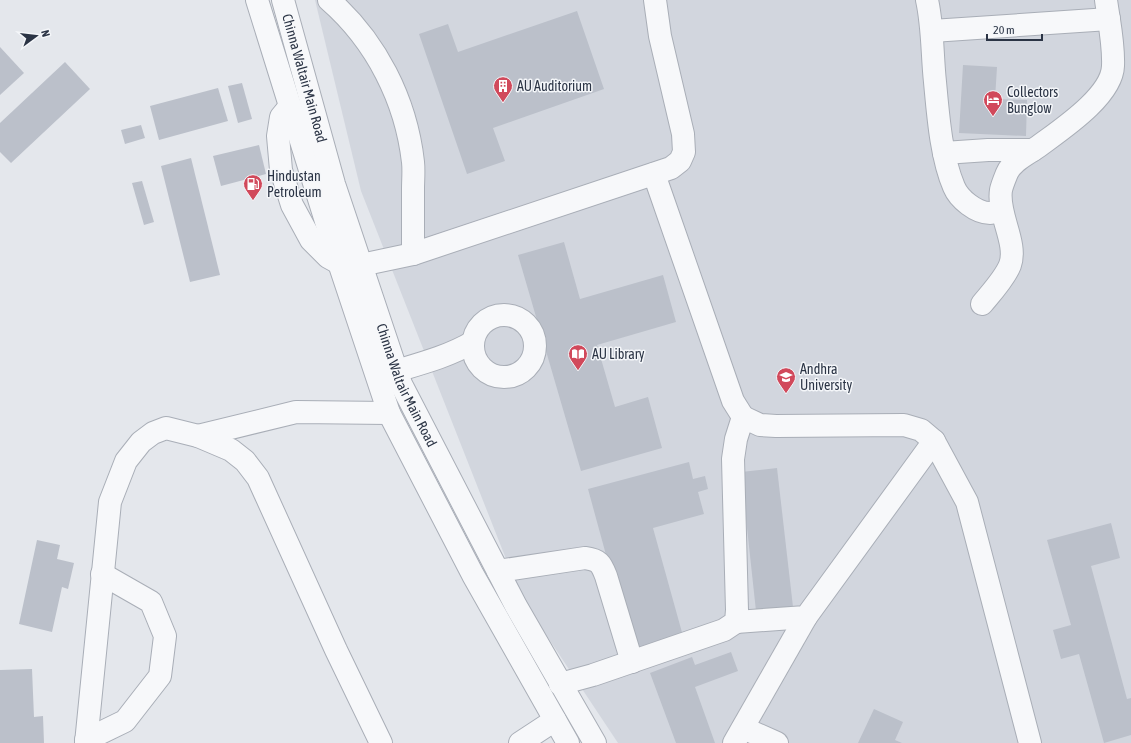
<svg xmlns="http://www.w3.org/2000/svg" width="1131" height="743" font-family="'Asap Condensed',sans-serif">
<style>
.built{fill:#d2d6de}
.building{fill:#bbc0ca}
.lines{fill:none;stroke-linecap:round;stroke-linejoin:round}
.minor-casing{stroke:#a9aeb7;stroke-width:24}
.minor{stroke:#f7f8fa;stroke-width:22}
.labels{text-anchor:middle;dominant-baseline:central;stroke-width:3;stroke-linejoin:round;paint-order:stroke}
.street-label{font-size:14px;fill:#2b3445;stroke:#f4f6f9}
.poi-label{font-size:14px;fill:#2b3445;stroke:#f4f6f9;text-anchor:start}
</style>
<rect width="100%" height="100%" fill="#e4e7ec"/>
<path class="built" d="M 315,0 L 1131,0 L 1131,743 L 618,743 L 521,597 L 361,191 Z"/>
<g class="building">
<path d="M 577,11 L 604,89 L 493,128 L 505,161 L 467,174 L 419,34 L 448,24 L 458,52 Z"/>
<path d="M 0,47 L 24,73 L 0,95 Z"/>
<path d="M 65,62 L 90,89 L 11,163 L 0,152 L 0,123 Z"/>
<path d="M 963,65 L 997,67 L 995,99 L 1027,100 L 1026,136 L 959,133 Z"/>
<path d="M 242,83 L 252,119 L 238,123 L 228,86 Z"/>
<path d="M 218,88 L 228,121 L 159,140 L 150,106 Z"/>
<path d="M 141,125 L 145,138 L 125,144 L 121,130 Z"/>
<path d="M 259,145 L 266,174 L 221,186 L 213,156 Z"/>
<path d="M 191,158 L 220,275 L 190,282 L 161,166 Z"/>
<path d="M 142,181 L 154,222 L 144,225 L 132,183 Z"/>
<path d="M 564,242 L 580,299 L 663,275 L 676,322 L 597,345 L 615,407 L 648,397 L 662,448 L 581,471 L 518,255 Z"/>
<path d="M 689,462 L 693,479 L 705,476 L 708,489 L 698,492 L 704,514 L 653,528 L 683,636 L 632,650 L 588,489 Z"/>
<path d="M 777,468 L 793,607 L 756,611 L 741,472 Z"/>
<path d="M 1111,523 L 1120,558 L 1091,566 L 1127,699 L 1131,698 L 1131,735 L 1104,743 L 1079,654 L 1061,659 L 1053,630 L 1071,625 L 1047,540 Z"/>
<path d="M 37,540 L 60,545 L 57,559 L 74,563 L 68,589 L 62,587 L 52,632 L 19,624 Z"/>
<path d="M 731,652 L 738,671 L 695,687 L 715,743 L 676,743 L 650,673 L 692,657 L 695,665 Z"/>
<path d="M 32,669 L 34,717 L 43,716 L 44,743 L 0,743 L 0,670 Z"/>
<path d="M 874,709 L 903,722 L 895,740 L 902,743 L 858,743 Z"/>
</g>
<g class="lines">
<defs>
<g id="minor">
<path d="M 257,0 L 339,263 L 389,413 L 473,575 L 568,743"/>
<path id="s1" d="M 283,0 L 334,184 L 401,384 L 516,606 L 595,743"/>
<path d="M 329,0 C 376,41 406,100 413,162 C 414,171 413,180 413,189 C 413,211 413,232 413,254"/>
<path d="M 927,0 C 933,27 932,54 935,82 C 938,114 941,157 954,187 C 959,199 976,213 990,213 C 993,213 998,211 1001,210"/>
<path d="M 932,31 L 1109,19"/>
<path d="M 290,106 L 281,117 L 278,136 L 281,170 L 292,205 L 311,240 L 328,257 L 339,263"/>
<path d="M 944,153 L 988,150 L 1033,150"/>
<path d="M 654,174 L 733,401 L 743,417"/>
<path d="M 361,265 L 413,254 L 671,168 L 680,161 L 684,152 L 683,134 L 660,36 L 655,0"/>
<path d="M 982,304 C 991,293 1005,278 1010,265 C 1018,243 997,214 1001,190 C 1002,185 1005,178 1007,173 C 1013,160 1028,154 1039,146 C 1062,129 1112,96 1113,66 C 1114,44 1109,22 1106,0"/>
<circle cx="504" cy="346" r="31"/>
<path d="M 396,371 C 423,363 449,356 473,342"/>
<path d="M 198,436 L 296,412 L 389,413"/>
<path d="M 498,571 L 585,558 C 599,560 601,563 606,576 L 632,662"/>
<path d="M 736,622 L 806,617 L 934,441"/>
<path d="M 560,684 L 593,675 L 724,630 L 736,622 L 737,610 L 733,459 L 736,439 L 743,417 L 760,425 L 776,426 L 904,425 L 921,430 L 934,441 L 967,502 L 1030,743"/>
<path d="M 743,728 L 777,743"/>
<path d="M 86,740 L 125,721 L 160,676 L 165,636 L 151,602 L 102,574"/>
<path d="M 86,743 L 110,502 L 126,461 L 141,442 L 153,433 L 166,428 L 198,436 L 231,450 L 245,461 L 258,478 L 336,650 L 381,743"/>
<path d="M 520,743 L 555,720"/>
<path d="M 734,743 L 806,617"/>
</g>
</defs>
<use href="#minor" class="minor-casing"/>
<use href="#minor" class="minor"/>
</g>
<defs>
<symbol id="building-pin" viewBox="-11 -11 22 30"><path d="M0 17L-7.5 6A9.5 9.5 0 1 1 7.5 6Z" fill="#d1495b" stroke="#f4f6f9"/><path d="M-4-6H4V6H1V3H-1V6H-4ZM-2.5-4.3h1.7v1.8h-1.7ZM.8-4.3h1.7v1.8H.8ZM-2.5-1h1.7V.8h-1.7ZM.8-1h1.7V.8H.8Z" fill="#fff"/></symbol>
<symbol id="hotel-pin" viewBox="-11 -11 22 30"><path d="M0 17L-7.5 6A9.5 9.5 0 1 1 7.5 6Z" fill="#d1495b" stroke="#f4f6f9"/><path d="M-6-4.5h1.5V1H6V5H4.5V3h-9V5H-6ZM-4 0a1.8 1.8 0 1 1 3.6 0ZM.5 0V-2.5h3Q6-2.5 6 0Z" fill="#fff"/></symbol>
<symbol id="fuel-pin" viewBox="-11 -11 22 30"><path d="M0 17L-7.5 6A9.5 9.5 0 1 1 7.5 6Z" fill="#d1495b" stroke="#f4f6f9"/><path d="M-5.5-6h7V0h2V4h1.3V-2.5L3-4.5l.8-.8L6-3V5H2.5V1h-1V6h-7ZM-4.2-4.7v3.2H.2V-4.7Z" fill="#fff"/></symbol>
<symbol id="library-pin" viewBox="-11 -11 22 30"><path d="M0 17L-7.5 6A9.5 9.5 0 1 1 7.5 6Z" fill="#d1495b" stroke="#f4f6f9"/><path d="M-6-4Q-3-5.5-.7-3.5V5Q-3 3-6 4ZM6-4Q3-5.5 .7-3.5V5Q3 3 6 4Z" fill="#fff"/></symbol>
<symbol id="university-pin" viewBox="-11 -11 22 30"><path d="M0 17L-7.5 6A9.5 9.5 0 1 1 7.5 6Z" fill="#d1495b" stroke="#f4f6f9"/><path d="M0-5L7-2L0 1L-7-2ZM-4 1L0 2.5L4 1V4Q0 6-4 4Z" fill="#fff"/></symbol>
</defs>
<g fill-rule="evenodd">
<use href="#building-pin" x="492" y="75" width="22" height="30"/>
<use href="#hotel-pin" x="982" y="89" width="22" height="30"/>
<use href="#fuel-pin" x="242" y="173" width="22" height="30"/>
<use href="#library-pin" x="567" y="343" width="22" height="30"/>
<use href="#university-pin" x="775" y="366" width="22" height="30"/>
</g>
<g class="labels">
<g class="street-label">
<text stroke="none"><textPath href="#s1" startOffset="81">Chinna Waltair Main Road</textPath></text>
<text stroke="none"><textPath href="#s1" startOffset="405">Chinna Waltair Main Road</textPath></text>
</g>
<g class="poi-label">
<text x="517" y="86">AU Auditorium</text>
<text x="1007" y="92">Collectors<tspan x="1007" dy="16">Bunglow</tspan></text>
<text x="267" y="176">Hindustan<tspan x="267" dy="16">Petroleum</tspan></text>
<text x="592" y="354">AU Library</text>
<text x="800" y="369">Andhra<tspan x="800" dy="16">University</tspan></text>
</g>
</g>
<g transform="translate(36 36) rotate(75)" stroke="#f4f6f9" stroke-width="3" paint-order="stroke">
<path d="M0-3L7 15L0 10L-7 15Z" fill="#2b3445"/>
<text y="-6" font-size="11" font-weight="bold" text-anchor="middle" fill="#2b3445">N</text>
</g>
<path d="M987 34v6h55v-6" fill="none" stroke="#2b3445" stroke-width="2"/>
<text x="993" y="34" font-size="12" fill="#2b3445" stroke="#f4f6f9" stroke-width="3" paint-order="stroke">20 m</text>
</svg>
